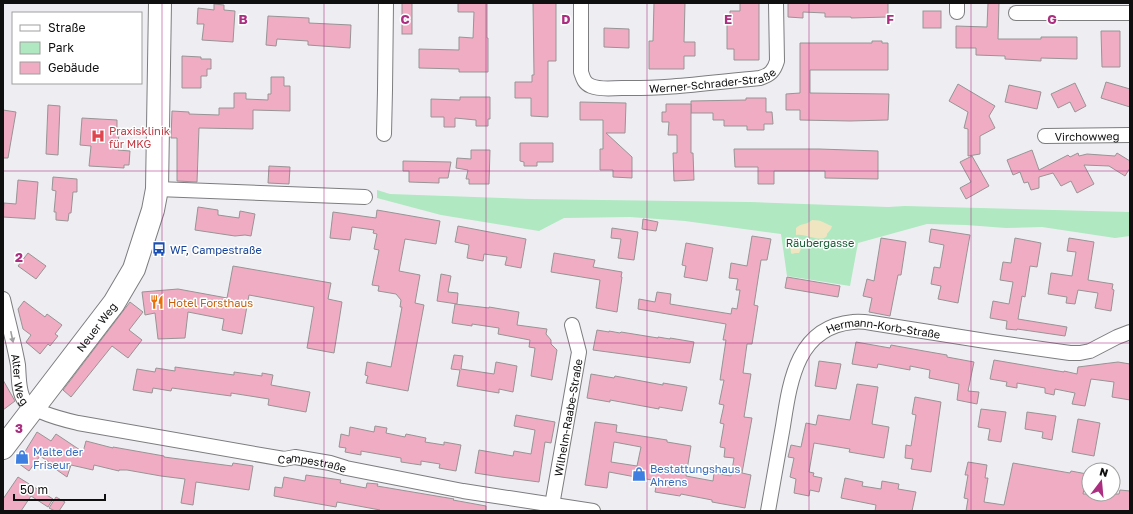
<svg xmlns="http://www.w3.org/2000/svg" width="1133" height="514" font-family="'Golos Text',sans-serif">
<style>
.green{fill:#b0e8c1}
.sand{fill:#efe5c0}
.building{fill:#efacc3;stroke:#989495;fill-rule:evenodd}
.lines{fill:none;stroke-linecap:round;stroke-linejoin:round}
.minor-casing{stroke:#7d7d80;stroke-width:16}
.primary-casing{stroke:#7d7d80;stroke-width:24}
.minor{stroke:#fff;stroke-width:14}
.primary{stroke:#fff;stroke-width:22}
.oneway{fill:#9f9f9f}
.grid{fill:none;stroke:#ab2e80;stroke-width:1;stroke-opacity:0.55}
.labels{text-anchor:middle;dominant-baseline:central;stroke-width:3;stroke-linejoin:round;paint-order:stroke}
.street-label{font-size:11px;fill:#0f0f10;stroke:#fff}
.health-label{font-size:11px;fill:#be3a42;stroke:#fff;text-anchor:start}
.park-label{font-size:11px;fill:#165933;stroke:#fff}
.transit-label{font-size:11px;fill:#164399;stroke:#fff;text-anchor:start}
.food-label{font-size:11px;fill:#c56008;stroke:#fff;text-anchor:start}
.shop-label{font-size:11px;fill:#366cbe;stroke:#fff;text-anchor:start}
.grid-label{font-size:13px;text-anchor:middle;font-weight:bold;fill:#ab2e80;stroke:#fff;stroke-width:3;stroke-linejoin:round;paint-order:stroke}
</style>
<rect width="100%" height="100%" fill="#eeeef2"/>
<path class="green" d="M 377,190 L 390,194 L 531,199 L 750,202 L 888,207 L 905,206 L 1130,212 L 1130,236 L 1115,238 L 1042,227 L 1006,228 L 966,225 L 927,224 L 858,243 L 850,286 L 787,276 L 781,234 L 685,221 L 630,217 L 564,218 L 539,231 L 441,215 L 377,198 Z"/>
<g class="sand">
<path d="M 812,220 C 823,220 823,223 832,226 C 831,230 830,230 827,234 C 827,235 827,236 826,237 C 819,242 804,233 796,235 L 796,228 C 801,223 807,225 812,220 Z"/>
<path d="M 792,241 C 798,241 799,244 801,249 L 799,253 L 795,253 L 792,254 L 791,253 L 790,245 Z"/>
</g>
<g class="building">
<rect x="402" y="3" width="10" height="31"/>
<path d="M 458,3 L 487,3 L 487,38 L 488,38 L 488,72 L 459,72 L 459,69 L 419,68 L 419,49 L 459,50 L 459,37 L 473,38 L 474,12 L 458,12 Z"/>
<path d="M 533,3 L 556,3 L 556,61 L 548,61 L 548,117 L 531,116 L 531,98 L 515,98 L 515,82 L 532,82 L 532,75 L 534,75 Z"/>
<path d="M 654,3 L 685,3 L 684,42 L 695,42 L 695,56 L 684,56 L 684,69 L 649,69 L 649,41 L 653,41 Z"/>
<path d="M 740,3 L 759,3 L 759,60 L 734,60 L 734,49 L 727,49 L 727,20 L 730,20 L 730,11 L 740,11 Z"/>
<path d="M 788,3 L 888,3 L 888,17 L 851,18 L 851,17 L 825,17 L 825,13 L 803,12 L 803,18 L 788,17 Z"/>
<path d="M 988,3 L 999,3 L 998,39 L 1041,39 L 1041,37 L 1077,37 L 1077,59 L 1041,58 L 1041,61 L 1005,59 L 1005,56 L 976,55 L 976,48 L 956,48 L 956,26 L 987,27 Z"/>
<path d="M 214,4 L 224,5 L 224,10 L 235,11 L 233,42 L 202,40 L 204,24 L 197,24 L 198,8 L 214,10 Z"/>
<rect x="923" y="11" width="18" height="17"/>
<path d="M 268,16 L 309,18 L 309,23 L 351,25 L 350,48 L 308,45 L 308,41 L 277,39 L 276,46 L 266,45 Z"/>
<path d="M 604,28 L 629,29 L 629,48 L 604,47 Z"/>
<path d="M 1101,31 L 1120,31 L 1120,67 L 1102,67 Z"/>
<path d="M 872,41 L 882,41 L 882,43 L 888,43 L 888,70 L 810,70 L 810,93 L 889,94 L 888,120 L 850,121 L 800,120 L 800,110 L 786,110 L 786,94 L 800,93 L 800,43 L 872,43 Z"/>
<path d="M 182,56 L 201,57 L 201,59 L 211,59 L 211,69 L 207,69 L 207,76 L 201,76 L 201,88 L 182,88 Z"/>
<path d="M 271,77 L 284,77 L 284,86 L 290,86 L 290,111 L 253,110 L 253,129 L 199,128 L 197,182 L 177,181 L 177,138 L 171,138 L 172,111 L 189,112 L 189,114 L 219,115 L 219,108 L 234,108 L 234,93 L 246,93 L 246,99 L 268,100 L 268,94 L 271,94 Z"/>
<path d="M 1106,82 L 1130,89 L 1130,107 L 1101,98 Z"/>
<path d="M 1075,83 L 1086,106 L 1075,112 L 1070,102 L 1058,108 L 1051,94 Z"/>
<path d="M 958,84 L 995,106 L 989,116 L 995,128 L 980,136 L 980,154 L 968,156 L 968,129 L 964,128 L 968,112 L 949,101 Z"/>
<path d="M 1009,85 L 1041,92 L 1037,109 L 1005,102 Z"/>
<path d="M 460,97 L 490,97 L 490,119 L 488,119 L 488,126 L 476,126 L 476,120 L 455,118 L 455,127 L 444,127 L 444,117 L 431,117 L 431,99 L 460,100 Z"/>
<path d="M 746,98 L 766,98 L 766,112 L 772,112 L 773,124 L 764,124 L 764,130 L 747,130 L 747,126 L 724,126 L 724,120 L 713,120 L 713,113 L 691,113 L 691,101 L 746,100 Z"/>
<path d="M 580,102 L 626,103 L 625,133 L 606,133 L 632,157 L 632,178 L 613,177 L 613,170 L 600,170 L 600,149 L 603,149 L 603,120 L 580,120 Z"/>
<path d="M 666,104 L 691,104 L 691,153 L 693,153 L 694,180 L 674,181 L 673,153 L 677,153 L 677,135 L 668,135 L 669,122 L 662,122 L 662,112 L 666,112 Z"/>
<path d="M 48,105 L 60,106 L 58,155 L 46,154 Z"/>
<path d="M 3,110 L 16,112 L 8,158 L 3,158 Z"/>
<path d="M 82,118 L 117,120 L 117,130 L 119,131 L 118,150 L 130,151 L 129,165 L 124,165 L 124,168 L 89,166 L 91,146 L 80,145 Z"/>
<path d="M 520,143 L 553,143 L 553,162 L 537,162 L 537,166 L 524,166 L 524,162 L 520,161 Z"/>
<path d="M 734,149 L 819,149 L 878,151 L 878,179 L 825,178 L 825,171 L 774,171 L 774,184 L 758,184 L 758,167 L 735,167 Z"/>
<path d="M 471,150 L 490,150 L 489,184 L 469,184 L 469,179 L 466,179 L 468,170 L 456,168 L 457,158 L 471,159 Z"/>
<path d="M 1032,150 L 1039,170 L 1068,155 L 1070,157 L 1078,153 L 1079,156 L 1087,154 L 1115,156 L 1117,153 L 1130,161 L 1130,168 L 1125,176 L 1109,166 L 1084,165 L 1094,184 L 1077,193 L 1071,181 L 1061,186 L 1053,173 L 1039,177 L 1039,188 L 1031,190 L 1028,182 L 1024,183 L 1020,172 L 1013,175 L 1007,160 Z"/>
<path d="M 972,156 L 989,186 L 966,199 L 960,188 L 971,182 L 960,162 Z"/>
<path d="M 403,161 L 451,162 L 448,178 L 439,178 L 439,183 L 409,182 L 409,171 L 403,171 Z"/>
<path d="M 269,166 L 290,167 L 289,184 L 268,183 Z"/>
<path d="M 53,177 L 77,179 L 77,192 L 73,192 L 71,213 L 69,213 L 68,221 L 56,220 L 56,212 L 54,212 L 56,191 L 52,190 Z"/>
<path d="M 18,180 L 38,182 L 35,219 L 3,217 L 4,203 L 16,204 Z"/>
<path d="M 198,207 L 218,210 L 218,215 L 239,218 L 240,211 L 255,214 L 251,236 L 245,235 L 235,236 L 195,230 Z"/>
<path d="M 377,210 L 440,221 L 436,244 L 405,239 L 399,271 L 420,275 L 415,303 L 424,305 L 408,391 L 366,383 L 368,376 L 365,375 L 367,362 L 391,367 L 402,307 L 400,307 L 401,300 L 396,294 L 378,291 L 379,286 L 372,285 L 379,250 L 374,249 L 377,234 L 373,233 L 374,230 L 352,227 L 350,240 L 330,238 L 333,212 L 376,218 Z"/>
<path d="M 643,219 L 658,222 L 656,231 L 642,229 Z"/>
<path d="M 458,226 L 526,239 L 521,268 L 505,265 L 507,257 L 484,254 L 483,261 L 467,258 L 469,245 L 455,242 Z"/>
<path d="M 612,228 L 638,232 L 634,260 L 618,258 L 621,239 L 611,238 Z"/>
<path d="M 931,229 L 970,235 L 958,303 L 938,299 L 941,286 L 931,284 L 934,267 L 940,268 L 944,245 L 929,242 Z"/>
<path d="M 752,236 L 771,239 L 767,260 L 761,260 L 754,305 L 758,306 L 752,344 L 747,344 L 743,373 L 751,374 L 744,417 L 752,418 L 742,473 L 751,475 L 745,508 L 712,502 L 712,500 L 681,494 L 680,496 L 655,492 L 657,481 L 609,472 L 607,488 L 585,485 L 595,422 L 617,425 L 616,432 L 667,440 L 667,442 L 691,446 L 686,476 L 713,481 L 714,473 L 731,476 L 734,458 L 724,457 L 725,448 L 720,447 L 724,424 L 720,423 L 724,405 L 719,404 L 724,380 L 720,380 L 726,340 L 723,340 L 726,324 L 638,309 L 639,299 L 655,302 L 657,292 L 671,294 L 670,304 L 731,314 L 732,308 L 737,309 L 740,290 L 736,290 L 738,279 L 729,278 L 731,263 L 747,266 ZM 614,442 L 641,447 L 637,466 L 611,462 Z"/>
<path d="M 881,238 L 906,242 L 901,275 L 898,275 L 890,316 L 869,312 L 872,298 L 863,296 L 867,279 L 874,281 Z"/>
<path d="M 1015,238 L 1041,243 L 1037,267 L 1030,266 L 1025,297 L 1022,296 L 1018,319 L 1067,327 L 1065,336 L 1017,329 L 1017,330 L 1006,329 L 1007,321 L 990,318 L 993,301 L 1009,304 L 1013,282 L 1000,280 L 1003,262 L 1011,263 Z"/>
<path d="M 1069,238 L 1094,242 L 1088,280 L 1113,284 L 1112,289 L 1114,290 L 1111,311 L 1095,308 L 1098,293 L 1078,290 L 1075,304 L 1066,303 L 1067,297 L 1048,294 L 1051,273 L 1072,276 L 1076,252 L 1067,251 Z"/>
<path d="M 686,243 L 713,248 L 707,281 L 684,277 L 686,266 L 682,265 Z"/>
<path d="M 28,253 L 46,266 L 36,279 L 18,266 Z"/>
<path d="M 554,253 L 595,260 L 593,267 L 622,272 L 621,277 L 622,277 L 617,312 L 596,308 L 600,280 L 551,272 Z"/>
<path d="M 233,266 L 331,283 L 328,299 L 342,302 L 334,353 L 307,348 L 314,307 L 249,295 L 242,334 L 222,330 L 224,319 L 188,312 L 185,338 L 158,339 L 155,313 L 145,315 L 142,292 L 178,289 L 227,298 Z"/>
<path d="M 441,274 L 451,276 L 448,292 L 458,293 L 457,304 L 437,301 Z"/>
<path d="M 787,277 L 840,286 L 838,297 L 785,288 Z"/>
<path d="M 24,301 L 45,317 L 47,314 L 62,325 L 55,334 L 58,336 L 50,346 L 48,344 L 40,354 L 26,342 L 31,335 L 23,329 L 18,309 Z"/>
<path d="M 130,302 L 143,312 L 129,330 L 142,340 L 128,358 L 112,346 L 71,397 L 63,390 Z"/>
<path d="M 455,304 L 489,308 L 489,307 L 519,312 L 517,325 L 547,329 L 546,334 L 551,340 L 551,344 L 557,350 L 552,380 L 531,376 L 535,348 L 529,347 L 530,340 L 498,334 L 499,328 L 472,324 L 472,326 L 452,323 Z"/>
<path d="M 597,330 L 609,332 L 609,331 L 620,333 L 621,332 L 658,338 L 658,337 L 670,339 L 670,338 L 694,342 L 690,363 L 593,350 Z"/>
<path d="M 856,342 L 890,348 L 891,345 L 924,351 L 947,355 L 947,357 L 974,362 L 968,391 L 979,392 L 977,404 L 957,400 L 959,384 L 929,378 L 930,370 L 910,366 L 910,370 L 878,364 L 877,368 L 852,364 Z"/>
<path d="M 454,355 L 463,356 L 461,369 L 494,374 L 496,362 L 517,366 L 513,392 L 499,389 L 499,393 L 457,386 L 460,370 L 451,369 Z"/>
<path d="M 994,360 L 1064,372 L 1064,371 L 1077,374 L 1078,367 L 1118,362 L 1130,364 L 1130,400 L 1112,397 L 1114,382 L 1091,379 L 1085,406 L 1072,404 L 1075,393 L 1055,389 L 1054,395 L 1045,393 L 1045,388 L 1017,383 L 1017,388 L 1006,386 L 1007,382 L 990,379 Z"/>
<path d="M 819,361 L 841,364 L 836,389 L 815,386 Z"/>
<path d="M 175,367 L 234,375 L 234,372 L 262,376 L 262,373 L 273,375 L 271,385 L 310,392 L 306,412 L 268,405 L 269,399 L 231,393 L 231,396 L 172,388 L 171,391 L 153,388 L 152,393 L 133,390 L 137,369 L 155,372 L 156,368 L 175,371 Z"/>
<path d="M 591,374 L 614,378 L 615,376 L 663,385 L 663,383 L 687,387 L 682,411 L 659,407 L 659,409 L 610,400 L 610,402 L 587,398 Z"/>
<path d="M 3,380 L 15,401 L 3,410 Z"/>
<path d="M 857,384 L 878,387 L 872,424 L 889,427 L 884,458 L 849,452 L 850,449 L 814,443 L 809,472 L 814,473 L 813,476 L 822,478 L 819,492 L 810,490 L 809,496 L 794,493 L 796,479 L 790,477 L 794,458 L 788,457 L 791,445 L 801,447 L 806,423 L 816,425 L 818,415 L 850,420 Z"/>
<path d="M 915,397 L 941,402 L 931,472 L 911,469 L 913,459 L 905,458 L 906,445 L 911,446 L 916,415 L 912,414 Z"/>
<path d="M 981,409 L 1006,412 L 1001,442 L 988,440 L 990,429 L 978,427 Z"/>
<path d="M 1027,412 L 1056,416 L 1052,440 L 1042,438 L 1043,432 L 1025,429 Z"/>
<path d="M 516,415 L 555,422 L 551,443 L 545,442 L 539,482 L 501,477 L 475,473 L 479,450 L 513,456 L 514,451 L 531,454 L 535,430 L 514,426 Z"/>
<path d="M 1078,419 L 1100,423 L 1094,456 L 1072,452 Z"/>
<path d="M 375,426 L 387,428 L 386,433 L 405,437 L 406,434 L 426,438 L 425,442 L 444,445 L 444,442 L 461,445 L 456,471 L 439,468 L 440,464 L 421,461 L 421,465 L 401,462 L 401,458 L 361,451 L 361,455 L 345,452 L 346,448 L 339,447 L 341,434 L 349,436 L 350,427 L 374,432 Z"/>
<path d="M 37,432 L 51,441 L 56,434 L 83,452 L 86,441 L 113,448 L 113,447 L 164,456 L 164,457 L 232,466 L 233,463 L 253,466 L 249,490 L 196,482 L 193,505 L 181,503 L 185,479 L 161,476 L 127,470 L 119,470 L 119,471 L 94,465 L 93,470 L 71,465 L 67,477 L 54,468 L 55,466 L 40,456 L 29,471 L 18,463 Z"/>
<path d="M 968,462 L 987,465 L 985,478 L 988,478 L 984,502 L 1004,505 L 1013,463 L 1070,473 L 1071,471 L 1087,474 L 1083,494 L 1119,494 L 1120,490 L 1130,491 L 1130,511 L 966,511 L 968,499 L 964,498 L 968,475 L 965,475 Z"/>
<path d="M 306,475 L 341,480 L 340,483 L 366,488 L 367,483 L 378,484 L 377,486 L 454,499 L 453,500 L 486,506 L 486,511 L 380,511 L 380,510 L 337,502 L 336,507 L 274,496 L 275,487 L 282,488 L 284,477 L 305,481 Z"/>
<path d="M 18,477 L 53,499 L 48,507 L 31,496 L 21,511 L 3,511 L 3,499 Z"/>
<path d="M 845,478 L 863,482 L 862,486 L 881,489 L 882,481 L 899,484 L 898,489 L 916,492 L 912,511 L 875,511 L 876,505 L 841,498 Z"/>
<path d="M 56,497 L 65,502 L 59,511 L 55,511 L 49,508 Z"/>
</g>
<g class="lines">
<defs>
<g id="minor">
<path id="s1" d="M 581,3 L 581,72 C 583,78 584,83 591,86 C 600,90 612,88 622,88 C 668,89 714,82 760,78 C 770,75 774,71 777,61 L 776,3"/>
<path d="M 957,12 L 957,3"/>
<path d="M 1016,13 L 1130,13"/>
<path d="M 384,134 L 385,90 L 386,3"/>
<path id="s2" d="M 1045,136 L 1130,135"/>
<path d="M 157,189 L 365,197"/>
<path id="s3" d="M 3,299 C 8,321 14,343 18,365 C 19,375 18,393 25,401 C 33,412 65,420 78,423 L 284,459 L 295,457 L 330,463 L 346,468 L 463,491 L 593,511"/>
<path id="s4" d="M 551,511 L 579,352 L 572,325"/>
<path id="s5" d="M 768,511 C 773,483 778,455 783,426 C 790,381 797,327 853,322 C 859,321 866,322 872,323 L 992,342 L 1070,353 L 1080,353 L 1090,351 L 1117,337 L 1130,332"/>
</g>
<g id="primary">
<path id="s6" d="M 3,448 L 114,303 L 134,269 L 153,210 L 157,189 L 160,3"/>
</g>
</defs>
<use href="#minor" class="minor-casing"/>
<use href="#primary" class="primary-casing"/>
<use href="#minor" class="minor"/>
<use href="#primary" class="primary"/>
</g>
<defs><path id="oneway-solid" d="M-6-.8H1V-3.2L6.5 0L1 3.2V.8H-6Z"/></defs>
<use class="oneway" href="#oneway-solid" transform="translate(12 337) rotate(78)"/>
<path class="grid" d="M 162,3 L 162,511M 324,3 L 324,511M 486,3 L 486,511M 647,3 L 647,511M 809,3 L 809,511M 971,3 L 971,511M 3,171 L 1130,171M 3,343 L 1130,343"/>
<defs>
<symbol id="hospital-bare" viewBox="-9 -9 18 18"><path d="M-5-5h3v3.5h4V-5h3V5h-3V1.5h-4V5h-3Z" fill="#e0444e" stroke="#fff" stroke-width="2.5" paint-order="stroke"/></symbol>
<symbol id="bus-bare" viewBox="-9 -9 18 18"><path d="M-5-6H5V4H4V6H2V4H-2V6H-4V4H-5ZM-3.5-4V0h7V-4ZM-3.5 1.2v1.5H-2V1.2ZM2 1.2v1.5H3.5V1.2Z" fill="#1a4fb4" stroke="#fff" stroke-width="2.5" paint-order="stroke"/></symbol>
<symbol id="restaurant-bare" viewBox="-9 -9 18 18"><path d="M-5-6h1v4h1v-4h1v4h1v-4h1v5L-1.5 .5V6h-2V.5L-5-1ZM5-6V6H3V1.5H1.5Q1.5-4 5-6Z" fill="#e8710a" stroke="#fff" stroke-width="2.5" paint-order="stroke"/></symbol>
<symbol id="shop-bare" viewBox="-9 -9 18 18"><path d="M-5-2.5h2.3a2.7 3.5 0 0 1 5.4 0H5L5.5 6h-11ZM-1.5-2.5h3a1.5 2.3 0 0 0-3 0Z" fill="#3f7fe0" stroke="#fff" stroke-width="2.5" paint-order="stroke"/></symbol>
</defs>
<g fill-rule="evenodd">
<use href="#hospital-bare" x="88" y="126" width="20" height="20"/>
<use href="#bus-bare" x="149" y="239" width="20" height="20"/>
<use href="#restaurant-bare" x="147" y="292" width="20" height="20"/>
<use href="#shop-bare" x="12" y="447" width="20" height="20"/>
<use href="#shop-bare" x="629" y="464" width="20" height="20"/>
</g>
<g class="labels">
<g class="street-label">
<text stroke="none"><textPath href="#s1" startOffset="209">Werner-Schrader-Straße</textPath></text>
<text stroke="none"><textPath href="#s2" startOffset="42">Virchowweg</textPath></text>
<text stroke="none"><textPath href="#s6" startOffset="153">Neuer Weg</textPath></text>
<text stroke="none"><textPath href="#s5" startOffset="254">Hermann-Korb-Straße</textPath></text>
<text stroke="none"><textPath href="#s3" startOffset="82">Alter Weg</textPath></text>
<text stroke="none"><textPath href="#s4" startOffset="95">Wilhelm-Raabe-Straße</textPath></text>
<text stroke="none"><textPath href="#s3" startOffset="401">Campestraße</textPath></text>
</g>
<g class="health-label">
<text x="109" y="130">Praxisklinik<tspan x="109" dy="13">für MKG</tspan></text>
</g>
<g class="park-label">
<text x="820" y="242">Räubergasse</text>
</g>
<g class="transit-label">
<text x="170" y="249">WF, Campestraße</text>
</g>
<g class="food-label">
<text x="168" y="302">Hotel Forsthaus</text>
</g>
<g class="shop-label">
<text x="33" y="451">Malte der<tspan x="33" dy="13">Friseur</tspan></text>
<text x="650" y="468">Bestattungshaus<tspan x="650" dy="13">Ahrens</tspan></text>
</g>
</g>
<g class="grid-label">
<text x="243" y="24">B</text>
<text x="405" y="24">C</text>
<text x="566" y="24">D</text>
<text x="728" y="24">E</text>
<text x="890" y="24">F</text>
<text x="1052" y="24">G</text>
<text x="19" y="262">2</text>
<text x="19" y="433">3</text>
</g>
<rect width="1133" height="514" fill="none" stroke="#0f0f10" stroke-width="8"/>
<rect x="12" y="12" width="130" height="72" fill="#ffffff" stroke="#9f9f9f"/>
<rect x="20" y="25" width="20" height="6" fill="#ffffff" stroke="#9f9f9f"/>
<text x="48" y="32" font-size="12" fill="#0f0f10">Straße</text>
<rect x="20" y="42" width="20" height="12" fill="#b0e8c1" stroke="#9f9f9f"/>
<text x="48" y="52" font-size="12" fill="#0f0f10">Park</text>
<rect x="20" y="62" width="20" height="12" fill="#efacc3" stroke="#9f9f9f"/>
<text x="48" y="72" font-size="12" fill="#0f0f10">Gebäude</text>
<g transform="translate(1101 482) rotate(16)"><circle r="19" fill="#ffffff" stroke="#9f9f9f"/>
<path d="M0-3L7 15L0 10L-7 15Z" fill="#ab2e80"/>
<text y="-6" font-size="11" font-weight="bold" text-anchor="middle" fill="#0f0f10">N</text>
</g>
<path d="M14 494v6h91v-6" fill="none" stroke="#0f0f10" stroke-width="2"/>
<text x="20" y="494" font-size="12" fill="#0f0f10" stroke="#ffffff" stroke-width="3" paint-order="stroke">50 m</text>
</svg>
